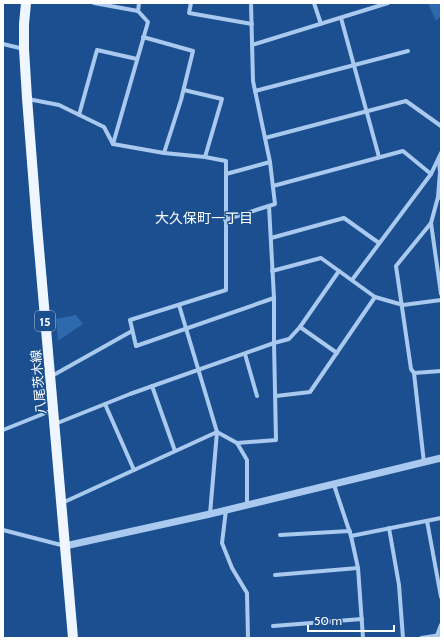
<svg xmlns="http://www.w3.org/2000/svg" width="444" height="641" font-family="Cabin,'Noto Sans JP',sans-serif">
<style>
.green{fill:#2e69ad}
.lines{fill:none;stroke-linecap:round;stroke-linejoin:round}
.minor{stroke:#a9c9ee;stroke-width:4}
.tertiary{stroke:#a9c9ee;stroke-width:7}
.primary{stroke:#f0f6ff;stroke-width:10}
.labels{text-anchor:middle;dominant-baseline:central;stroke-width:3;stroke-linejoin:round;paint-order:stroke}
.shield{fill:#1b4f8f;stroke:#bbcadd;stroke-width:1}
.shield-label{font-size:12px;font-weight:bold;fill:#fff}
.street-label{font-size:13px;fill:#fff;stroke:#1b4f8f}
.neighbourhood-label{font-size:14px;fill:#fff;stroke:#1b4f8f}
</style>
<rect width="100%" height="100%" fill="#1b4f8f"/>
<g class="green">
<path d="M 428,3 L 441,3 L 441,16 L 436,21 Z"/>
<path d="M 76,315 L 83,324 L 58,341 L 56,319 Z"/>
</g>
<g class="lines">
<g class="minor">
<path d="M 94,3 L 138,11 L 148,22 L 113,144"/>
<path d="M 191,3 L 189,13 L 252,24"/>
<path d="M 314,3 L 321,24"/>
<path d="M 138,11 L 139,3"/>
<path d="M 341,18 L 379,157"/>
<path d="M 143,37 L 193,51 L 181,100 L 164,153"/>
<path d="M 3,44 L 24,49"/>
<path d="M 252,45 L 388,3"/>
<path d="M 184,90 L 222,99 L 205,157"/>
<path d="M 255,91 L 408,51"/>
<path d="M 28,99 L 59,105 L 104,127 L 113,144 L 164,153 L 205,157 L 226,161 L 226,290 L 130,320 L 136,346 L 274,298"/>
<path d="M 79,115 L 97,50 L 137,59"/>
<path d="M 265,138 L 406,101 L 441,126"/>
<path d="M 439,161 L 440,172 L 438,197 L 441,198"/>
<path d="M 226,174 L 270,162"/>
<path d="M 273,186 L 403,151 L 431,174"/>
<path d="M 225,220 L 275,204 L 270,162 L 253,81 L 251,3"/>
<path d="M 431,223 L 441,294"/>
<path d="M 271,238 L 344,218 L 379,243"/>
<path d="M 272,271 L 321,258 L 375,297 L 403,305 L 441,300"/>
<path d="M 352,280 L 431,174 L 441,153"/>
<path d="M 179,305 L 217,432 L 210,514"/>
<path d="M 300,327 L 337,353"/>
<path d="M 245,354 L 257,396"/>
<path d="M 414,373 L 441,371"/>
<path d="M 50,377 L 132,331"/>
<path d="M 152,386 L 175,451"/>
<path d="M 276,396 L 310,392 L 375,297"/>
<path d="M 105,404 L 134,470"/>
<path d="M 55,424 L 130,394 L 274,343 L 274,298 L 269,206"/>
<path d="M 3,430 L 53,410"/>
<path d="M 217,432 L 237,443 L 276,440 L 274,343 L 289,339 L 300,327 L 339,271"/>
<path d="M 237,443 L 247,460 L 247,505"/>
<path d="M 424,463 L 414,373 L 411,369 L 396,266 L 431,223 L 438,197"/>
<path d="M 334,485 L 351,536 L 358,568 L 363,638"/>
<path d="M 62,503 L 217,432"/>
<path d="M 226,510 L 222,543 L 232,568 L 247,593 L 248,638"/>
<path d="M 427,521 L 441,597"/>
<path d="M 389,528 L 399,585 L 403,638"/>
<path d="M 3,530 L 65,546"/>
<path d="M 280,535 L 350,531"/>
<path d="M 351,536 L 441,518"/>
<path d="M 275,575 L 358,568"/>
<path d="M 273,626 L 362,619"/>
<path d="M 421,638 L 441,635"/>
<path d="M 436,638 L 441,625"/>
</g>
<path class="tertiary" d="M 65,546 L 210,514 L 441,458"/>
<path class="primary" d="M 26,3 L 24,24 L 24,49 L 27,98 L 37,226 L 73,638"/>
</g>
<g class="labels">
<rect class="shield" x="35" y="311" width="20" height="20" rx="3"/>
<g class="shield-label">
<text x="45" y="321">15</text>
</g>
<g class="street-label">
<text transform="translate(38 382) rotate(-95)">八尾茨木線</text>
</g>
<g class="neighbourhood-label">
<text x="204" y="218">大久保町一丁目</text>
</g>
</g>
<rect width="444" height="641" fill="none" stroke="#ffffff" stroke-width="8"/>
<path d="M308 625v6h86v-6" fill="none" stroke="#ffffff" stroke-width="2"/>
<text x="314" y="625" font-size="12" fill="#ffffff" stroke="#1b4f8f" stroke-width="3" paint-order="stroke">50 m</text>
</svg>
